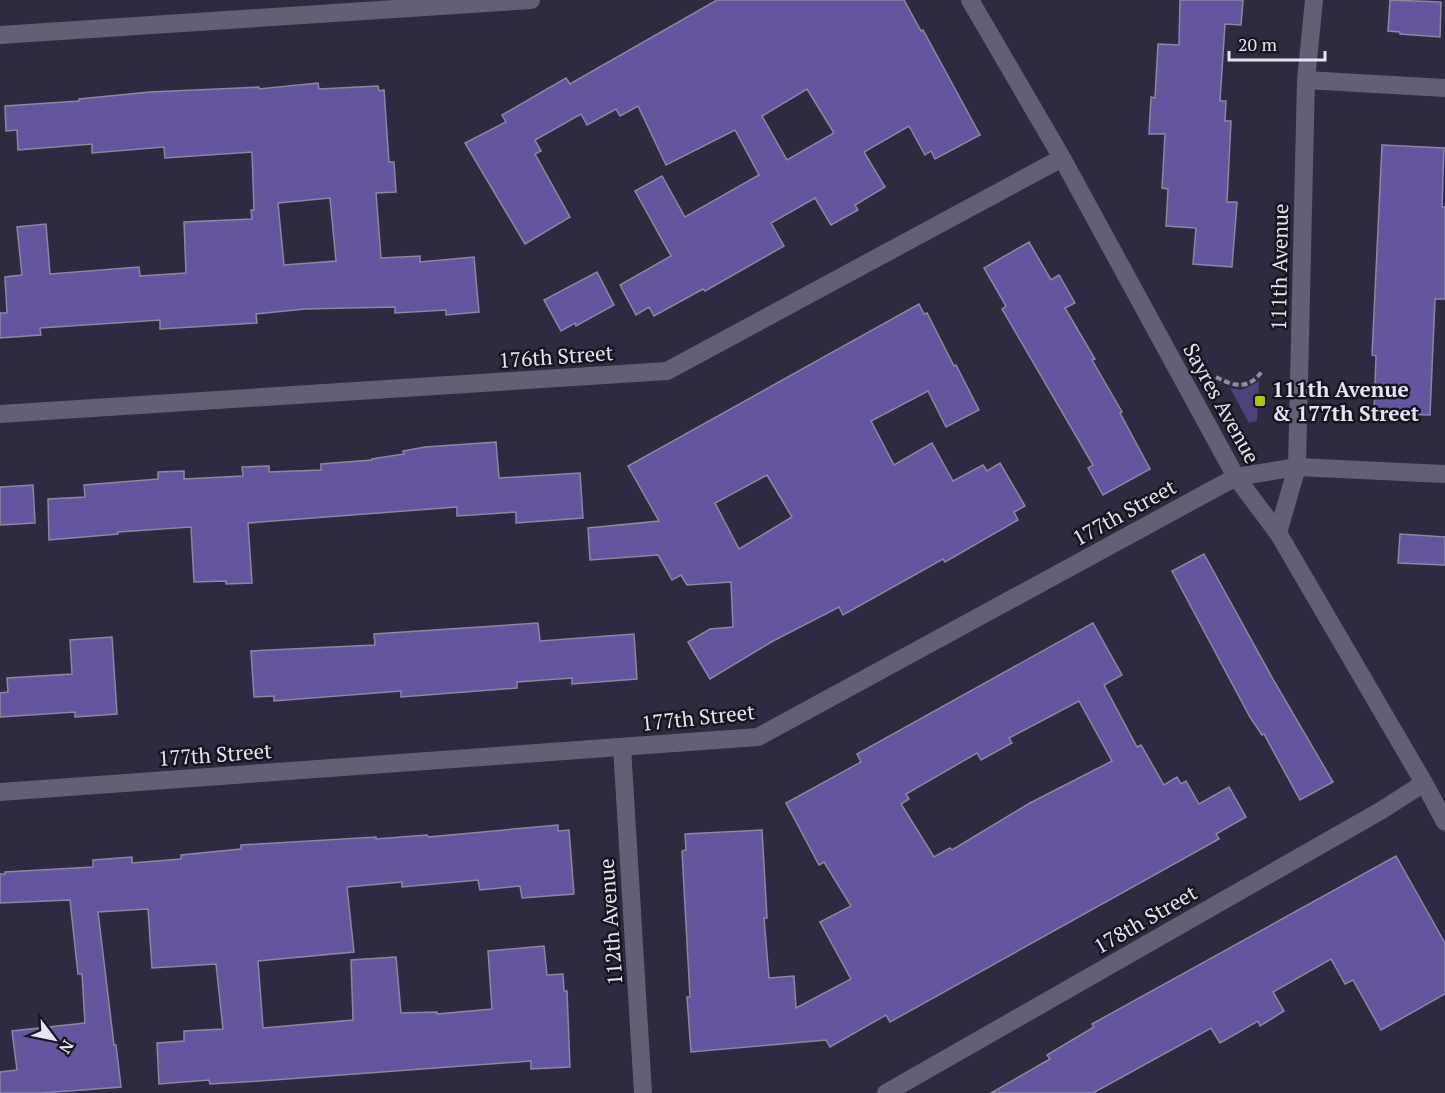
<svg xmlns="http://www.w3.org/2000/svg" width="1445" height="1093" font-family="'PT Serif',serif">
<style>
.green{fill:#4d4279}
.building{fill:#65559e;stroke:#8b88a2;stroke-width:1.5;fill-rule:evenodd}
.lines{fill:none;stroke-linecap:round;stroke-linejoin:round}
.path{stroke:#908ea0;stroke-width:4;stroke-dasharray:6 3;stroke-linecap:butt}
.minor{stroke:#625f77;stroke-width:18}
.poi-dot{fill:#b0c501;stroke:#16151f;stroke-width:2}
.labels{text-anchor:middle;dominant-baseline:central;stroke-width:5;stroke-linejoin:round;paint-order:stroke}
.street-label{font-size:21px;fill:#e6e4f3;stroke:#16151f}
.poi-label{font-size:21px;font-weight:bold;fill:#e6e4f3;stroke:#16151f;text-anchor:start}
</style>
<rect width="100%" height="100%" fill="#2e2b40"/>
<path class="green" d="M 1259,381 L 1257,421 L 1249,423 L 1230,388 L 1242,390 Z"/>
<g class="building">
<path d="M 717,0 L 904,0 L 921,31 L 923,30 L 980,135 L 935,159 L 931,151 L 925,155 L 909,126 L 864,152 L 885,187 L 855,205 L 858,210 L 831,225 L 815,198 L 771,223 L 784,246 L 705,291 L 703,289 L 654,316 L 649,307 L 636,315 L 620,285 L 671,256 L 635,191 L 662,176 L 685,217 L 759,175 L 735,130 L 666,165 L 638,106 L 620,116 L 616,109 L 587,125 L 581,114 L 535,140 L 541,151 L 535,154 L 570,217 L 525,244 L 465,143 L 506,122 L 502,115 L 566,78 L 570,84 ZM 807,89 L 834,133 L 787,160 L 762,116 Z"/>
<path d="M 1180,0 L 1243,0 L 1241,25 L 1225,24 L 1220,101 L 1226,101 L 1225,121 L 1231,121 L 1227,202 L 1237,202 L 1232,267 L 1193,264 L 1196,228 L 1166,226 L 1168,189 L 1162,188 L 1165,134 L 1149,134 L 1151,97 L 1155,98 L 1158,44 L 1179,45 Z"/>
<path d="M 1390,0 L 1441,2 L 1440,37 L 1400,34 L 1400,32 L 1388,31 Z"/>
<path d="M 318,83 L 319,89 L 378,86 L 379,91 L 384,90 L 389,162 L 394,162 L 396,192 L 376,193 L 381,258 L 420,256 L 420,262 L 474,257 L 479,312 L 446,315 L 446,310 L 395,313 L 395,307 L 305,309 L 256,314 L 257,323 L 160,329 L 160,320 L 40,328 L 41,335 L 0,338 L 0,313 L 7,313 L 5,277 L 22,275 L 17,227 L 46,224 L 50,274 L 139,267 L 140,276 L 186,273 L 184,222 L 252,219 L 251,210 L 254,210 L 252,152 L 165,158 L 164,147 L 92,153 L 92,144 L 18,150 L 17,130 L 6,131 L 5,106 L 79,101 L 79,99 L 150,92 L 259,87 L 259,89 ZM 330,198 L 336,261 L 284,265 L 278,203 Z"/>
<path d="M 1382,145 L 1444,148 L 1442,207 L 1445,207 L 1445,299 L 1435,299 L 1430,415 L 1374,413 L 1376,356 L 1372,355 Z"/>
<path d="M 1029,242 L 1051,280 L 1059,275 L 1075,303 L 1065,308 L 1095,359 L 1092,360 L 1122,412 L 1120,413 L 1150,469 L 1103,495 L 1088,468 L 1093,465 L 1002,309 L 1006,306 L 984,268 Z"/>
<path d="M 597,272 L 614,305 L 576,326 L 575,323 L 561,331 L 544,300 Z"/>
<path d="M 919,304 L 924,314 L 927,313 L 954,366 L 956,365 L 979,410 L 946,427 L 928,391 L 871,421 L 894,465 L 932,443 L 953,481 L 983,465 L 987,471 L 1000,463 L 1025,506 L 1014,512 L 1018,520 L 945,562 L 943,559 L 843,615 L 839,607 L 773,641 L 710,679 L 688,642 L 710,629 L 733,627 L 731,582 L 687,585 L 681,575 L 672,580 L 658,555 L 590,560 L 588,528 L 659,521 L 628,466 ZM 767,475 L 792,517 L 739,549 L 715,503 Z"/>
<path d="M 496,442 L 499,478 L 580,473 L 583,518 L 516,523 L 516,512 L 457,516 L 457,507 L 248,523 L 252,583 L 226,584 L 226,581 L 194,582 L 191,527 L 118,532 L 118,534 L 49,540 L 48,499 L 85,497 L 84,485 L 158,479 L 158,472 L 184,471 L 184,479 L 243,476 L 242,467 L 269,466 L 269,472 L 321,470 L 321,464 L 372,460 L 372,459 L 404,454 L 403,451 L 425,447 Z"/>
<path d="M 33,485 L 35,523 L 0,525 L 0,487 Z"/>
<path d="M 1400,534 L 1445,537 L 1445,565 L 1398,563 Z"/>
<path d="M 1204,554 L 1274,681 L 1333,782 L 1300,800 L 1264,734 L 1262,735 L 1250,717 L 1172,571 Z"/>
<path d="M 538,623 L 540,641 L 634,634 L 637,679 L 572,684 L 572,678 L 517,682 L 517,688 L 401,697 L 401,691 L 274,701 L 274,696 L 254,697 L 251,651 L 375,645 L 374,634 Z"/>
<path d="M 1093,623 L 1122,675 L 1104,685 L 1137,747 L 1141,745 L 1164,785 L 1177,777 L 1181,784 L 1186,781 L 1199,804 L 1229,787 L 1246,817 L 1216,834 L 1219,839 L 890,1022 L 886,1015 L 830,1047 L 826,1040 L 691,1052 L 687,997 L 690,997 L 682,851 L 686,850 L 685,834 L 762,830 L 767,918 L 764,918 L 769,978 L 794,976 L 796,1008 L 851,979 L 820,922 L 851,906 L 824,862 L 819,865 L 786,803 L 861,762 L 857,754 ZM 1079,701 L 1112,761 L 1030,803 L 952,850 L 950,848 L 934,857 L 901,804 L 909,799 L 906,794 L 977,753 L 981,760 L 1012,743 L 1009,738 Z"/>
<path d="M 112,637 L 117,714 L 75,717 L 75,712 L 0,717 L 0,693 L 8,692 L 7,678 L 72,674 L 70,640 Z"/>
<path d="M 558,825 L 558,831 L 569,830 L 574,894 L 522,898 L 520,886 L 480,890 L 478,880 L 402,887 L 402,882 L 347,887 L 354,952 L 258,961 L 263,1028 L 353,1020 L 351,960 L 396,957 L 401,1013 L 437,1012 L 437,1014 L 492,1009 L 488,951 L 544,946 L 547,975 L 563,974 L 564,991 L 567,991 L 570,1067 L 531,1069 L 531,1061 L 260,1081 L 210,1084 L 209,1080 L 159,1084 L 157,1043 L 184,1041 L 184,1031 L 223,1029 L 216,964 L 152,968 L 148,909 L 98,912 L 114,1045 L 116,1045 L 121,1087 L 43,1093 L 0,1093 L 0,1072 L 17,1070 L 12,1031 L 85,1023 L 82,974 L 78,974 L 70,900 L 0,903 L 0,874 L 5,874 L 5,872 L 93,867 L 93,860 L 132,857 L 132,863 L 181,859 L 181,855 L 241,849 L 241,845 L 376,837 L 376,839 L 427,835 L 428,837 Z"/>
<path d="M 1396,856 L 1445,943 L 1445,994 L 1381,1030 L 1353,980 L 1345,984 L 1331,959 L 1273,992 L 1284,1011 L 1260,1026 L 1258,1021 L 1220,1043 L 1211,1028 L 1093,1093 L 991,1093 L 1050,1059 L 1047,1055 L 1094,1027 L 1092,1024 Z"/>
</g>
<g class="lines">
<path class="path" d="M 1216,377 C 1235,387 1249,390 1263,370"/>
<g class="minor">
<path d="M 970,0 L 1062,158 L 1236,477 L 1278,533 L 1424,783 L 1445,822"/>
<path d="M 0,35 L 531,0"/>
<path d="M 1306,80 L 1445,88"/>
<path d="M 0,414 L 667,371 L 1062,158"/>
<path d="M 1278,533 L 1297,467 L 1306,80 L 1314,0"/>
<path d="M 622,747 L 643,1093"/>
<path d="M 0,792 L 758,737 L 1236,477 L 1297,467 L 1445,474"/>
<path d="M 886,1093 L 1382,810 L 1424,783"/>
</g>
</g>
<rect class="poi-dot" x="1254" y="395" width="12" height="12" rx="3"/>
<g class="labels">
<g class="street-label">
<text transform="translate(1279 267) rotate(-89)">111th Avenue</text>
<text transform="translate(556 356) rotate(-4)">176th Street</text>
<text transform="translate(1222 403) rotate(61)">Sayres Avenue</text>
<text transform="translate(1124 512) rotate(-29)">177th Street</text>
<text transform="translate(698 717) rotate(-6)">177th Street</text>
<text transform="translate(215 754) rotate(-4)">177th Street</text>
<text transform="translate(1145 919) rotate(-30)">178th Street</text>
<text transform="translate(610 922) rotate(-94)">112th Avenue</text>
</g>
<g class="poi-label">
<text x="1272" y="389">111th Avenue<tspan x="1272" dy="24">&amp; 177th Street</tspan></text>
</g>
</g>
<g transform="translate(54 1039) rotate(122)" stroke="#16151f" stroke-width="4.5" paint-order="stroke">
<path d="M0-4.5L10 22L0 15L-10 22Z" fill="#e6e4f3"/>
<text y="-9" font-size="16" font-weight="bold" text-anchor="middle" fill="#e6e4f3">N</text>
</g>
<path d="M1229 51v9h96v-9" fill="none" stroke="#e6e4f3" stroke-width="3"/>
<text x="1238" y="51" font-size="18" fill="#e6e4f3" stroke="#16151f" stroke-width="4.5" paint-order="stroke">20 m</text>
</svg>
